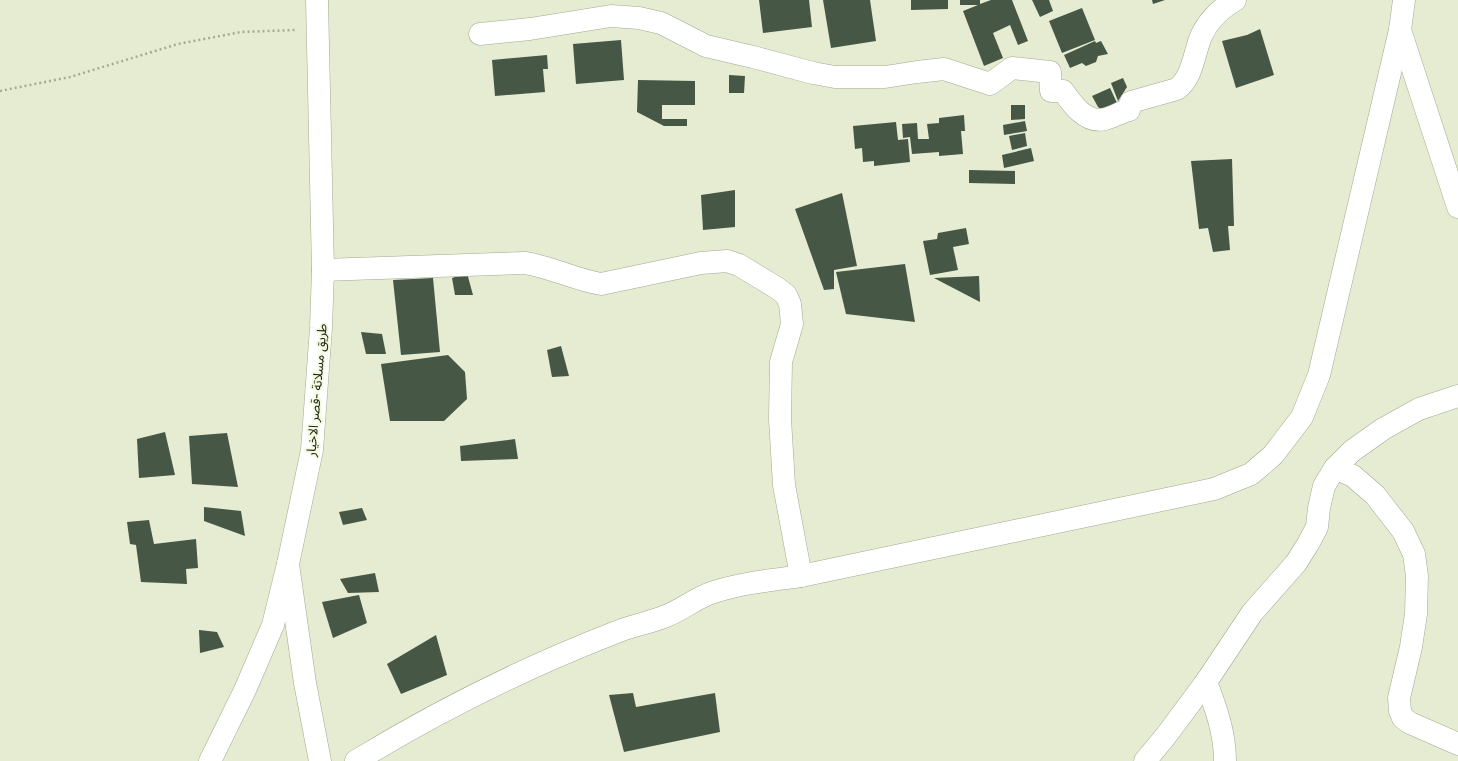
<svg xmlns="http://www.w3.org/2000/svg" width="1458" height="761" font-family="'Golos Text','Noto Sans Arabic',sans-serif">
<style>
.building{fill:#465745}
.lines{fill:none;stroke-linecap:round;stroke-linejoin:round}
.street-casing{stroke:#a1a990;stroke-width:23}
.secondary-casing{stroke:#a1a990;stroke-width:23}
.path{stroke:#a5ab96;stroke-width:2.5;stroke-dasharray:2 3;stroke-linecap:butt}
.street{stroke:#fff;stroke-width:22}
.secondary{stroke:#fff;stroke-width:22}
.labels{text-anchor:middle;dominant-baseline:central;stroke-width:4;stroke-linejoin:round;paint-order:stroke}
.street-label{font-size:13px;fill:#21241a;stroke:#f2fadf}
</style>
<rect width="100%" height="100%" fill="#e5ecd2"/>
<g class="building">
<path d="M 759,0 L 809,0 L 812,27 L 763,33 Z"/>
<path d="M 823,0 L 870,0 L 876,41 L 831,48 Z"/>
<path d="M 911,0 L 948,0 L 948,9 L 911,10 Z"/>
<path d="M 960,0 L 980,0 L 980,4 L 991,0 L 1012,0 L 1028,41 L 1018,45 L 1010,25 L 993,33 L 1003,58 L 984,66 L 963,11 L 978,5 L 960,5 Z"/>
<path d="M 1032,0 L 1049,0 L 1053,11 L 1040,17 Z"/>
<path d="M 1152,0 L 1165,0 L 1153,4 Z"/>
<path d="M 1082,8 L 1095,40 L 1062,53 L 1049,21 Z"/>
<path d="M 1260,29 L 1274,75 L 1236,88 L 1222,41 L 1247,35 Z"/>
<path d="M 621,40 L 624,80 L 576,84 L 573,44 Z"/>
<path d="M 1095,41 L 1096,43 L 1101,41 L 1108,54 L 1098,56 L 1096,62 L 1086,66 L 1082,63 L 1070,68 L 1064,55 Z"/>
<path d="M 547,55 L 548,69 L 543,69 L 545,92 L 495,96 L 492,60 Z"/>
<path d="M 729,75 L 745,76 L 744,93 L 729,93 Z"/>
<path d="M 1123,78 L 1127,87 L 1118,101 L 1111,83 Z"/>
<path d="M 638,80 L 695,81 L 695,105 L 662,105 L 662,119 L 687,119 L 687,126 L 664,126 L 637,112 Z"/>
<path d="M 1110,88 L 1118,105 L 1104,111 L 1098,107 L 1092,96 Z"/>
<path d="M 1011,105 L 1025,105 L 1025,119 L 1011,120 Z"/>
<path d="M 964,115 L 965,131 L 961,131 L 963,154 L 939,156 L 939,152 L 912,154 L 910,137 L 903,138 L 902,124 L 917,123 L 918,139 L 929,139 L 927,124 L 939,123 L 939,118 Z"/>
<path d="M 1025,121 L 1027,131 L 1004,135 L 1003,125 Z"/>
<path d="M 896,122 L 898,140 L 908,139 L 910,162 L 874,166 L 874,161 L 863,162 L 862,148 L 855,149 L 853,126 Z"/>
<path d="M 1025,133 L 1027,146 L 1012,150 L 1009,136 Z"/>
<path d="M 1031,148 L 1034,161 L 1004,168 L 1002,155 Z"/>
<path d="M 1232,159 L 1234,226 L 1228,226 L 1230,250 L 1213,252 L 1208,228 L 1199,229 L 1191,161 Z"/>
<path d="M 969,170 L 1015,171 L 1015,184 L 969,183 Z"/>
<path d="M 735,190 L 735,227 L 703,230 L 701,195 Z"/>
<path d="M 842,193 L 857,266 L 834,270 L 834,289 L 824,290 L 795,209 Z"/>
<path d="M 966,228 L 969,244 L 953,247 L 958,270 L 930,275 L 923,241 L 937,239 L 938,233 Z"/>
<path d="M 905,264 L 915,322 L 846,314 L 836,272 Z"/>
<path d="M 467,273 L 473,295 L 455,295 L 452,278 Z"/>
<path d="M 979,276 L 980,302 L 934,278 Z"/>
<path d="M 433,278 L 440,352 L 401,355 L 393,280 Z"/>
<path d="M 361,332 L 382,334 L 386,354 L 366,354 Z"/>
<path d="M 561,346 L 569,376 L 552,377 L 547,350 Z"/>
<path d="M 448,355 L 465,372 L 467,399 L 444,421 L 390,421 L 381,364 Z"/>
<path d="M 165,432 L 175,475 L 139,478 L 137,439 Z"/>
<path d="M 227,433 L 238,487 L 192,484 L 189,436 Z"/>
<path d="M 515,439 L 518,459 L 461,461 L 460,446 Z"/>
<path d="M 204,507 L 241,511 L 245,536 L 204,521 Z"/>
<path d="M 362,508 L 367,520 L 343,525 L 339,512 Z"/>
<path d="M 149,520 L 154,544 L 196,539 L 198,568 L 186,569 L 187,584 L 141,582 L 136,545 L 130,544 L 127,522 Z"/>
<path d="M 375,573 L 379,592 L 348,593 L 340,579 Z"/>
<path d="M 359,595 L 367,623 L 333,638 L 322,602 Z"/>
<path d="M 199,630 L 217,632 L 224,647 L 200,653 Z"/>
<path d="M 436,635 L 447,675 L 401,694 L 387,664 Z"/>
<path d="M 633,693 L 636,707 L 715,693 L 720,732 L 624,752 L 609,695 Z"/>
</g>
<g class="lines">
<defs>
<g id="street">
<path d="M 1400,30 L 1458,207"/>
<path d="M 480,34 L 530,29 L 611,16 L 639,18 L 661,23 L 706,46 L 753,57 L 813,73 L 835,77 L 885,77 L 917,72 L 944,69 L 990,84 L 1012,68 L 1050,72 L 1051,91 L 1063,91 C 1072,104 1086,124 1105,119 C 1113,117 1121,112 1129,110 L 1131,102 L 1177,89 C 1192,78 1194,55 1200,39 C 1206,23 1220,9 1235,0"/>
<path d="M 323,270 L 525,263 C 552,267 575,280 601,284 L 701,263 L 727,261 L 739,265 L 777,288 L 786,295 L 790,304 L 792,324 L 781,362 L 780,419 L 784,485 L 801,576"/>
<path d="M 1335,468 L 1353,476 L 1375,495 L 1403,531 L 1414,554 L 1417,576 L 1416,614 L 1411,647 L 1399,698 L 1400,711 L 1403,718 L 1410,723 L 1458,744"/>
<path d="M 288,564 L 305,683 L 320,761"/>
<path d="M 356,761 C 438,711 524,668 614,633 C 630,626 649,623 666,616 C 682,610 697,597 714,592 C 742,583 772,580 801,576 L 1214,489 L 1251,474 L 1273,455 L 1302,417 L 1319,375 L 1400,30 L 1404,0"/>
<path d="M 1145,761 L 1165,737 L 1206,682"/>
<path d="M 1225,761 C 1225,733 1216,708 1206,682 L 1252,613 L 1296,563 L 1308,544 L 1317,527 L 1319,508 L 1324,486 L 1335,468 L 1352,451 L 1383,429 L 1419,409 L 1458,396"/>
</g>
<path id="secondary" d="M 210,761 L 245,690 L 273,625 L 288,564 L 312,450 L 321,328 L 323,270 L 317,0"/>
</defs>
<use href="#street" class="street-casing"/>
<use href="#secondary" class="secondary-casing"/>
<path class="path" d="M 0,91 L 70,77 L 178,44 L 241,32 L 295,30"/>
<use href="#street" class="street"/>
<use href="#secondary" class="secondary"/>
</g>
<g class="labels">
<g class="street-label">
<text transform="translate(316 390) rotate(-85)">طريق مسلاتة -قصر الاخيار</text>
</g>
</g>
</svg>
